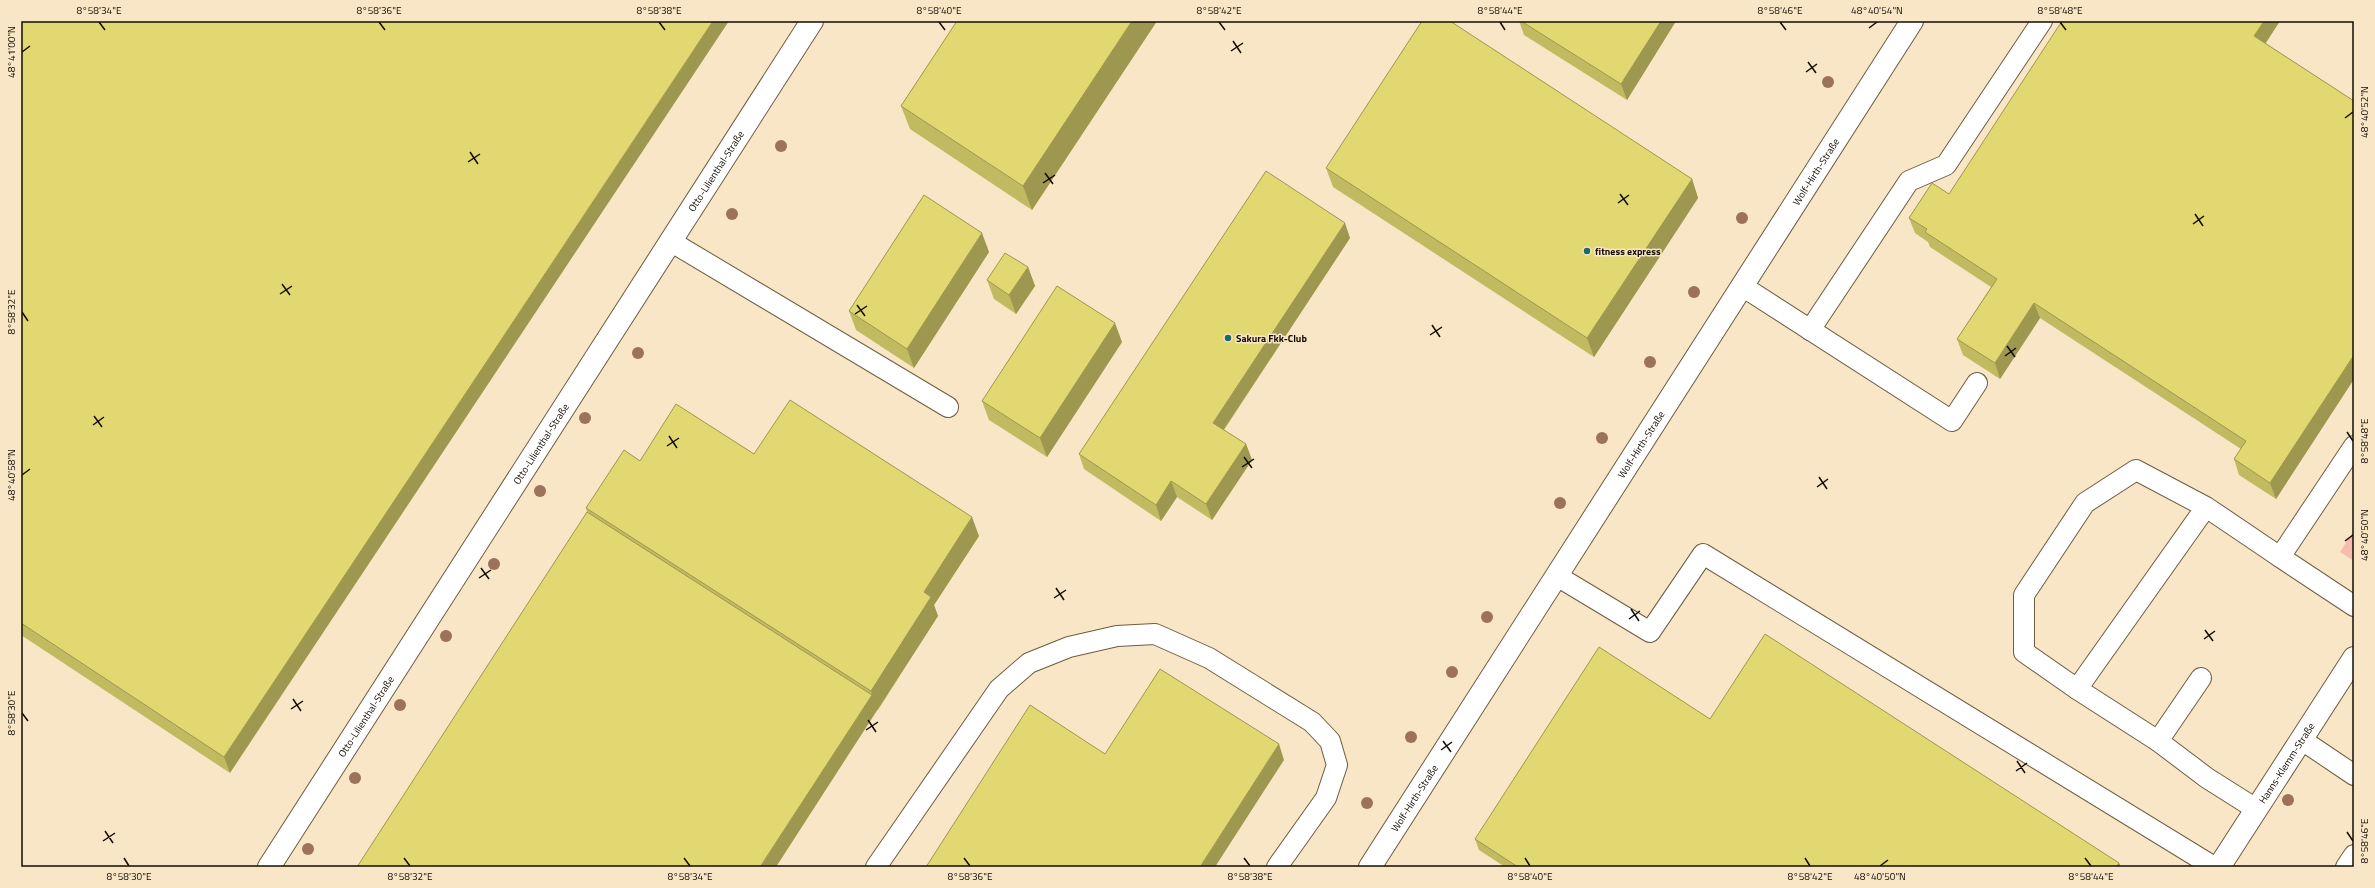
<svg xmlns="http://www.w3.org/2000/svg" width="2375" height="888" font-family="'Titillium Web',sans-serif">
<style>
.green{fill:#f5bdae}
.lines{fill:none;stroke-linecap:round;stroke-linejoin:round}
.service-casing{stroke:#6d5d41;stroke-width:22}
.minor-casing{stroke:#6d5d41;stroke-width:24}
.service{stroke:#fff;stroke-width:20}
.minor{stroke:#fff;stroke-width:22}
.tree{fill:#9c725b}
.wall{fill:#c2ba61}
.shaded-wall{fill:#9e974f}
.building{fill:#e2d871;stroke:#9e974f}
.ticks{fill:none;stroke:#120c03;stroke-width:1.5}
.poi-dot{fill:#1c696a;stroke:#f8e6c6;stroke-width:1.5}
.labels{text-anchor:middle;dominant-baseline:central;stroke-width:3;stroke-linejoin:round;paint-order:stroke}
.street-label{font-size:10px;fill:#120c03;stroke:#f8e6c6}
.poi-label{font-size:10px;font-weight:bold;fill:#120c03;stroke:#f8e6c6;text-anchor:start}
.neatline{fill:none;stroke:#120c03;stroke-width:1.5}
.ticks-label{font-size:10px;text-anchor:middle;fill:#120c03}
</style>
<rect width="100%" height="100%" fill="#f8e6c6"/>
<path class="green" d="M 2354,530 L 2354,561 L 2340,552 Z"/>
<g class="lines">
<defs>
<g id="service">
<path d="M 670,241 L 948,407"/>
<path d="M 1742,286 L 1952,421 L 1977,383"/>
<path d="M 1810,330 L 1909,181 L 1946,165 L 2042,21"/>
<path d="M 2354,446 L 2280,557 L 2354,606"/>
<path d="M 2206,507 L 2077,689 L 2024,652 L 2024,595 L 2085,503 L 2136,470 L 2206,507 L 2280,557"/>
<path d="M 1557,576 L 1650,632 L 1703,554 L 2214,867"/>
<path d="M 2077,689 L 2158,741 L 2207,778 L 2256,809"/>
<path d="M 2302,740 L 2354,775"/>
<path d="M 2158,741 L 2201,678"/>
<path d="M 876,867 L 999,689 L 1029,663 L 1069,647 L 1117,636 L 1155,634 L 1209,658 L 1312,722 L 1330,741 L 1337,765 L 1326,798 L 1277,867"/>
<path d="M 2346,867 L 2354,855"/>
</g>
<g id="minor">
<path id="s1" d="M 269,867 L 812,21"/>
<path id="s2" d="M 1370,867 L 1912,21"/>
<path id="s3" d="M 2219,867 L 2354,658"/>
</g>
</defs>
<use href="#service" class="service-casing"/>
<use href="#minor" class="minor-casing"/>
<use href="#service" class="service"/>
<use href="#minor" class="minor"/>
</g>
<g class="tree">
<circle cx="1828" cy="82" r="6"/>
<circle cx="781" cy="146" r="6"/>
<circle cx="732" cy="214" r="6"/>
<circle cx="1742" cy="218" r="6"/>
<circle cx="1694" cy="292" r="6"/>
<circle cx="638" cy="353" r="6"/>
<circle cx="1650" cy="362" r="6"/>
<circle cx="585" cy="418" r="6"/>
<circle cx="1602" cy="438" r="6"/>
<circle cx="540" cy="491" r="6"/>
<circle cx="1560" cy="503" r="6"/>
<circle cx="494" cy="564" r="6"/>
<circle cx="1487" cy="617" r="6"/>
<circle cx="446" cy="636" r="6"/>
<circle cx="1452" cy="672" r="6"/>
<circle cx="400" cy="705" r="6"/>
<circle cx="1411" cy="737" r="6"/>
<circle cx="355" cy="778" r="6"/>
<circle cx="2288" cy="800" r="6"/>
<circle cx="1367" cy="803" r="6"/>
<circle cx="308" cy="849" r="6"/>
</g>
<g class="wall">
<path d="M 21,21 L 230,773 L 21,635 Z"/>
<path d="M 1157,21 L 1032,210 L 910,129 L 901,106 Z"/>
<path d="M 1519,21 L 1676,21 L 1627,100 L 1524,35 Z"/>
<path d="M 2280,21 L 2265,43 L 2354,101 L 2354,379 L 2276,499 L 2239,475 L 2234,459 L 2241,449 L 2040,318 L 2000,379 L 1963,355 L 1957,339 L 1991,287 L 1930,247 L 1928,242 L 1915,233 L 1909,218 L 1949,194 Z"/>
<path d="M 1326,168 L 1692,179 L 1698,198 L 1594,357 L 1333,187 Z"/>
<path d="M 1350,238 L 1224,430 L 1246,444 L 1252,460 L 1212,520 L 1177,497 L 1161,521 L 1084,469 L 1079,454 Z"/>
<path d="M 989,252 L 914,368 L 856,330 L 849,311 Z"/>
<path d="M 1028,267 L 1035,286 L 1016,314 L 994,299 L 987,280 Z"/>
<path d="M 1122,342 L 1047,457 L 989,420 L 982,401 Z"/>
<path d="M 640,461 L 979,536 L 934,605 L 938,616 L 878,710 L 587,512 L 586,508 Z"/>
<path d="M 1710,719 L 2119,863 L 2121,867 L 1505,867 L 1479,850 L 1475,839 Z"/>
</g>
<g class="shaded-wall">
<path d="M 713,21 L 729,21 L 230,773 L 224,757 Z"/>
<path d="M 1132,21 L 1157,21 L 1032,210 L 1023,186 Z"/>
<path d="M 1661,21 L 1676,21 L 1627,100 L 1621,84 Z"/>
<path d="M 2264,21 L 2280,21 L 2260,52 L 2254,36 Z"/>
<path d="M 1692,179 L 1698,198 L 1594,357 L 1587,338 Z"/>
<path d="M 1345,223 L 1350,238 L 1218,438 L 1213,423 Z"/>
<path d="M 982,233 L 989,252 L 914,368 L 907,349 Z"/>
<path d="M 1028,267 L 1035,286 L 1016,314 L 1009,295 Z"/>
<path d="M 2034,303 L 2040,318 L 2000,379 L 1995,363 Z"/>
<path d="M 1115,323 L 1122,342 L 1047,457 L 1040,438 Z"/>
<path d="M 2354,355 L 2354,379 L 2276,499 L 2270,483 Z"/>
<path d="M 1246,444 L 1252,460 L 1212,520 L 1206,504 Z"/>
<path d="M 1171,481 L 1177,497 L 1161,521 L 1156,505 Z"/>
<path d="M 972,517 L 979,536 L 934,605 L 938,616 L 776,867 L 760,867 L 872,695 L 871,691 L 924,592 Z"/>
<path d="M 1279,744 L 1284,760 L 1215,867 L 1200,867 Z"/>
<path d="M 2119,863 L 2121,867 L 2116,867 Z"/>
</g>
<g class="building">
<path d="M 21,21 L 713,21 L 224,757 L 21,623 Z"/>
<path d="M 957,21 L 1132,21 L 1023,186 L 901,106 Z"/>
<path d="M 1422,21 L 1450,21 L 1692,179 L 1587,338 L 1326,168 Z"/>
<path d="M 1521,21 L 1661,21 L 1621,84 Z"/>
<path d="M 2062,21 L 2264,21 L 2254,36 L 2354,101 L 2354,355 L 2270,483 L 2234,459 L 2246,441 L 2034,303 L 1995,363 L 1957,339 L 1997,279 L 1925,232 L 1927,229 L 1909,218 L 1932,183 L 1949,194 Z"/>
<path d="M 1266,171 L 1345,223 L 1213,423 L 1246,444 L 1206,504 L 1171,481 L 1156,505 L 1079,454 Z"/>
<path d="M 924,195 L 982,233 L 907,349 L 849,311 Z"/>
<path d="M 1005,253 L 1028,267 L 1009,295 L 987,280 Z"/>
<path d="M 1057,286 L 1115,323 L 1040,438 L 982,401 Z"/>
<path d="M 790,400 L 972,517 L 924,592 L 931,597 L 871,691 L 586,508 L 624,450 L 640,461 L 676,404 L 754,454 Z"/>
<path d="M 587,512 L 872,695 L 760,867 L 357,867 Z"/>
<path d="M 1765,634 L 2119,863 L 2116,867 L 1518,867 L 1475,839 L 1599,647 L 1710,719 Z"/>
<path d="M 1160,669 L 1279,744 L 1200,867 L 926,867 L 1030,705 L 1105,754 Z"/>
</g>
<path class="ticks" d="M 99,22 L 105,30M 379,22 L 385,30M 659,22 L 665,30M 939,22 L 945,30M 1219,22 L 1225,30M 1500,22 L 1505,30M 1780,22 L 1786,30M 2060,22 L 2066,30M 1869,28 L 1877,22M 1233,41 L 1241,53M 1231,51 L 1243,43M 22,52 L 30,46M 1808,62 L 1816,73M 1806,72 L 1817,64M 2345,118 L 2353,112M 470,152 L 478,164M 468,162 L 480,154M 1045,173 L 1053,184M 1043,183 L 1055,175M 1620,194 L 1628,205M 1618,203 L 1629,195M 2195,214 L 2203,226M 2193,224 L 2204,216M 282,284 L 290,295M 280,294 L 292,286M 857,305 L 865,316M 22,312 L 28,321M 855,314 L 867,306M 1432,325 L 1440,337M 1430,335 L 1442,327M 2007,346 L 2015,357M 2005,356 L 2016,348M 94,416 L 102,427M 93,425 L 104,417M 2347,432 L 2353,441M 669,436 L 677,448M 667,446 L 679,438M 1244,457 L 1252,468M 1242,467 L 1254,459M 22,475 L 30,469M 1819,477 L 1827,489M 1817,487 L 1828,479M 2345,541 L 2353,535M 481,568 L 489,579M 479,578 L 491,570M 1056,588 L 1064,600M 1054,598 L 1066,590M 1631,609 L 1639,621M 1629,619 L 1640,611M 2205,630 L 2213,641M 2204,639 L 2215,631M 293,699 L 301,711M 291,709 L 303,701M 22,713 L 28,721M 868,720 L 876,732M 866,730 L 878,722M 1443,741 L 1451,752M 1441,750 L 1452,742M 2017,761 L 2025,773M 2016,771 L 2027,763M 105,831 L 113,843M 2347,832 L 2353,841M 103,841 L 115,833M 124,858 L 129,866M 404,858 L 410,866M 684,858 L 690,866M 964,858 L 970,866M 1244,858 L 1250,866M 1525,858 L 1530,866M 1805,858 L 1810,866M 2085,858 L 2091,866M 1880,866 L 1888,860"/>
<g class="poi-dot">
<circle cx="1587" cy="251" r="4"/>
<circle cx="1228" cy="338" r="4"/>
</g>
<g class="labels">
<g class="street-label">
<text stroke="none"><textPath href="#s1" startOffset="827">Otto-Lilienthal-Straße</textPath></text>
<text stroke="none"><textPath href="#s2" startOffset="826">Wolf-Hirth-Straße</textPath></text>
<text stroke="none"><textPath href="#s1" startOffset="503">Otto-Lilienthal-Straße</textPath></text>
<text stroke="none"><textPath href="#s2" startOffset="502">Wolf-Hirth-Straße</textPath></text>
<text stroke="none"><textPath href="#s1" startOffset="179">Otto-Lilienthal-Straße</textPath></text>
<text stroke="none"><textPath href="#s3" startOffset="124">Hanns-Klemm-Straße</textPath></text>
<text stroke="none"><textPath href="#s2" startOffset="82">Wolf-Hirth-Straße</textPath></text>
</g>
<g class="poi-label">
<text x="1595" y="251">fitness express</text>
<text x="1236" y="338">Sakura Fkk-Club</text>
</g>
</g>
<rect width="2375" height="888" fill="none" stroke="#f8e6c6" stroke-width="44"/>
<rect x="22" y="22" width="2331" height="844" class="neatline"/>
<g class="ticks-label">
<text x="99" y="14">8°58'34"E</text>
<text x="379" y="14">8°58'36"E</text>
<text x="659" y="14">8°58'38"E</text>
<text x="939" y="14">8°58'40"E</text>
<text x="1219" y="14">8°58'42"E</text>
<text x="1500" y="14">8°58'44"E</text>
<text x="1780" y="14">8°58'46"E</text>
<text x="1877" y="14">48°40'54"N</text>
<text x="2060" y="14">8°58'48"E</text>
<text transform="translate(11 52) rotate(-90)" y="4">48°41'00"N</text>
<text transform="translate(2364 112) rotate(-90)" y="4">48°40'52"N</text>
<text transform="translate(11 312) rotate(-90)" y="4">8°58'32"E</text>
<text transform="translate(2364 441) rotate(-90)" y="4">8°58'48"E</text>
<text transform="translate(11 475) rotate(-90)" y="4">48°40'58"N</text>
<text transform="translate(2364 535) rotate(-90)" y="4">48°40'50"N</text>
<text transform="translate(11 713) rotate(-90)" y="4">8°58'30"E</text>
<text transform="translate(2364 841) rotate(-90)" y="4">8°58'46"E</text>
<text x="129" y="880">8°58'30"E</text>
<text x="410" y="880">8°58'32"E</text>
<text x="690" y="880">8°58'34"E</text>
<text x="970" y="880">8°58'36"E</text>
<text x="1250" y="880">8°58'38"E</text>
<text x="1530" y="880">8°58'40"E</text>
<text x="1810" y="880">8°58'42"E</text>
<text x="1880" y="880">48°40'50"N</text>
<text x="2091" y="880">8°58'44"E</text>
</g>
</svg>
